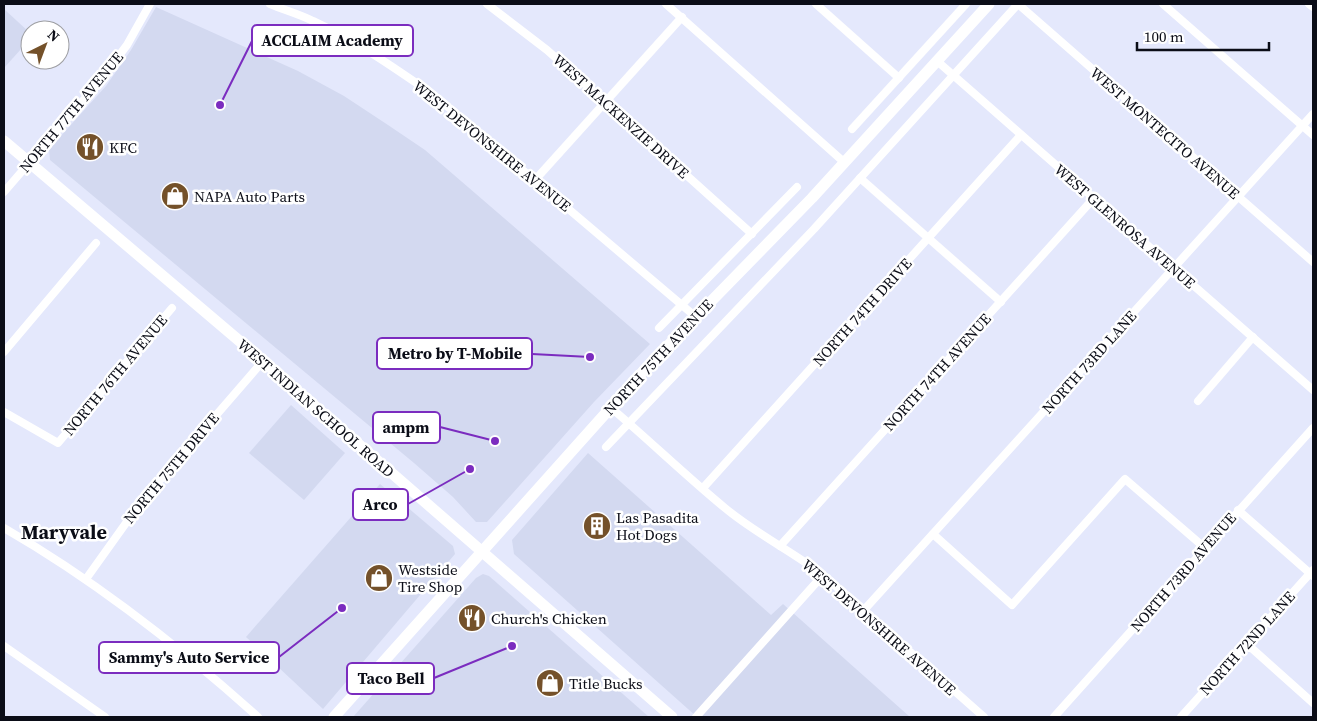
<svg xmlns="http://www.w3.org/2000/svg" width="1317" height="721" font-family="'Source Serif 4',serif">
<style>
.built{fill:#d3d9f0}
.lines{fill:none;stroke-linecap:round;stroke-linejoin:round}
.minor{stroke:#fff;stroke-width:8}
.secondary{stroke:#fff;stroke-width:11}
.labels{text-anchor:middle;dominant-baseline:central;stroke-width:5;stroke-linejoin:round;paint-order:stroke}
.street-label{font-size:15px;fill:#0b0d17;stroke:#fff}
.poi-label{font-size:15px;fill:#0b0d17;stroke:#fff;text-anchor:start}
.district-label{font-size:20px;font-weight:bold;fill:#0b0d17;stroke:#fff}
.leader{fill:none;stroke:#7b2cbf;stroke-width:2}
.callout-dot{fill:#7b2cbf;stroke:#fff;stroke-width:2}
.callout{fill:#fff;stroke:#7b2cbf;stroke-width:2}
.callout-label{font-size:16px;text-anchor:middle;font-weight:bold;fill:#0b0d17}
</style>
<rect width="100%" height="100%" fill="#e4e8fc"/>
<g class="built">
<path d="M 156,7 L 298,71 L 344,96 L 388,125 L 425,150 L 650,344 L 594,402 L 487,522 L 476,522 L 453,497 L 414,463 L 50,160 L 49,149 L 106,86 L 131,50 Z"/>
<path d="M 4,9 L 30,33 L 30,39 L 4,68 Z"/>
<path d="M 291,405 L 345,453 L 304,500 L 249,453 Z"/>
<path d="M 588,453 L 771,615 L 783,604 L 910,717 L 697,717 L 514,554 L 512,540 Z"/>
<path d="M 380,484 L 453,546 L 455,554 L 323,709 L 246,637 Z"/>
<path d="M 483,574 L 489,576 L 649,717 L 353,717 L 476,578 Z"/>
</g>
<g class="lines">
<g class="minor">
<path d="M 270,4 C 284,10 299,14 313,21 C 356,41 396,69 435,96 L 696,317"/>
<path d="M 487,4 L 547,50 L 752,234"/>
<path d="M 666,4 L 845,163"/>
<path d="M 816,4 L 899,78"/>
<path d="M 1018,4 L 1313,262"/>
<path d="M 1163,4 L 1313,135"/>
<path d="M 1309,4 L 1313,7"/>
<path d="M 937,61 L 1313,390"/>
<path d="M 852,129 L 966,4"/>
<path d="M 860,178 L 1001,302"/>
<path d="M 535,180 L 682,17"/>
<path d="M 4,192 L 99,82 L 127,45 L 150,4"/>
<path d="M 659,328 L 797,187"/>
<path d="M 4,352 L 96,243"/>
<path d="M 1198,401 L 1253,337"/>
<path d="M 610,407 C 649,440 686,476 725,508 C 756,534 792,551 823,575 L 984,717"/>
<path d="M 4,412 L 58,443 L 172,308"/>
<path d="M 606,447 L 814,229 L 1018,4"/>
<path d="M 703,488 L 1021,135"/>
<path d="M 1238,510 L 1313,576"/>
<path d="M 4,528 C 96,581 179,646 258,717"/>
<path d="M 933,534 L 1012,605 L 1125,479 L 1205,548"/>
<path d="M 780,546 L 1094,198"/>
<path d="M 86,579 L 141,502 L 263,361"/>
<path d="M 864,610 L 1313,114"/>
<path d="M 1247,644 L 1313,703"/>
<path d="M 4,646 L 105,717"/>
<path d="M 696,717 L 823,575"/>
<path d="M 1054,717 L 1313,428"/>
<path d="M 1181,717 L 1313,570"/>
</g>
<g class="secondary">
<path d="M 4,141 L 263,361 L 672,717"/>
<path d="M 334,717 L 647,367 L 812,198 L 989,4"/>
</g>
</g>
<defs>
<symbol id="restaurant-disc" viewBox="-11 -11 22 22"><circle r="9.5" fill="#74512a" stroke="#fff"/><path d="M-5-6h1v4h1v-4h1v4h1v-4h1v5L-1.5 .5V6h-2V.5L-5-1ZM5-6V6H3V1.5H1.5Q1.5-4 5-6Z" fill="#fff"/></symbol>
<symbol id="shop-disc" viewBox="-11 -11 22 22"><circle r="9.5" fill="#74512a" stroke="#fff"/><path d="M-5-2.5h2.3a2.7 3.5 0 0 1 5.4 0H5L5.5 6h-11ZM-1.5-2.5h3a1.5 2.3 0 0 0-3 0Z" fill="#fff"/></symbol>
<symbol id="building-disc" viewBox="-11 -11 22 22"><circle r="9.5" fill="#74512a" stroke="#fff"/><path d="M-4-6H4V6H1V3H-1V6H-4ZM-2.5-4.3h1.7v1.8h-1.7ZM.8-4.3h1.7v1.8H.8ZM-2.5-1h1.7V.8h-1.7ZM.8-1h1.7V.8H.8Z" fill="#fff"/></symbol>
</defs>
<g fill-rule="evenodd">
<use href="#restaurant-disc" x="74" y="131" width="32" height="32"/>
<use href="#shop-disc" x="159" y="180" width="32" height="32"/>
<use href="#building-disc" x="581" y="510" width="32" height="32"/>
<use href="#shop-disc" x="363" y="562" width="32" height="32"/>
<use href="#restaurant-disc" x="456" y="602" width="32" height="32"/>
<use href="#shop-disc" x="534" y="667" width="32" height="32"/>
</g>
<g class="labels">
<g class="street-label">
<text transform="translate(71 112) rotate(-50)">NORTH 77TH AVENUE</text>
<text transform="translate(621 116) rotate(42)">WEST MACKENZIE DRIVE</text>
<text transform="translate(1165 133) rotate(41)">WEST MONTECITO AVENUE</text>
<text transform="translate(492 146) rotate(39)">WEST DEVONSHIRE AVENUE</text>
<text transform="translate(1125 226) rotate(41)">WEST GLENROSA AVENUE</text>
<text transform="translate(862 312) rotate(-48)">NORTH 74TH DRIVE</text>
<text transform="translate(658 357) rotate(-47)">NORTH 75TH AVENUE</text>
<text transform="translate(1089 362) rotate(-48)">NORTH 73RD LANE</text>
<text transform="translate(937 372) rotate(-48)">NORTH 74TH AVENUE</text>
<text transform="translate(115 375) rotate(-50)">NORTH 76TH AVENUE</text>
<text transform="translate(316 408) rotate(41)">WEST INDIAN SCHOOL ROAD</text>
<text transform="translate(171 468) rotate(-50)">NORTH 75TH DRIVE</text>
<text transform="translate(1183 572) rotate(-49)">NORTH 73RD AVENUE</text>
<text transform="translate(879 627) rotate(41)">WEST DEVONSHIRE AVENUE</text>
<text transform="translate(1247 643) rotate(-48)">NORTH 72ND LANE</text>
</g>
<g class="poi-label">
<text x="109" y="147">KFC</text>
<text x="194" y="196">NAPA Auto Parts</text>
<text x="616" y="517">Las Pasadita<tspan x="616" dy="17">Hot Dogs</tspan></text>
<text x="398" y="569">Westside<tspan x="398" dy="17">Tire Shop</tspan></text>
<text x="491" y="618">Church's Chicken</text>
<text x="569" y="683">Title Bucks</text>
</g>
<g class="district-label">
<text x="64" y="532">Maryvale</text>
</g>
</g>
<path class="leader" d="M220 105L252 41M590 357L532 354M495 441L440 427M470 469L408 504M342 608L279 657M512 646L434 678"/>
<g class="callout-dot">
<circle cx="220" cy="105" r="5"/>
<circle cx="590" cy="357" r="5"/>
<circle cx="495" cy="441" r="5"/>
<circle cx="470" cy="469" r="5"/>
<circle cx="342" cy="608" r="5"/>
<circle cx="512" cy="646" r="5"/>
</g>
<g class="callout">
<rect x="252" y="25" width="161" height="31" rx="5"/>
<rect x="377" y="338" width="155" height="31" rx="5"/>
<rect x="373" y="412" width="67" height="31" rx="5"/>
<rect x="353" y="489" width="55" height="31" rx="5"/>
<rect x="99" y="642" width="180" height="31" rx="5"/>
<rect x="347" y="663" width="87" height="31" rx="5"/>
</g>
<g class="callout-label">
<text x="332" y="46">ACCLAIM Academy</text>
<text x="455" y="359">Metro by T-Mobile</text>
<text x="406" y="433">ampm</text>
<text x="380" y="510">Arco</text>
<text x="189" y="663">Sammy's Auto Service</text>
<text x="391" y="684">Taco Bell</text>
</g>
<rect width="1317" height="721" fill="none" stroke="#0b0d17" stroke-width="10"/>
<g transform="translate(45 45) rotate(42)"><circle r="24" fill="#ffffff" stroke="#9d9ea2"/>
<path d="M0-4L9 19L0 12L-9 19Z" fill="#74512a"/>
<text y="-8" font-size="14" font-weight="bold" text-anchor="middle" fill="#0b0d17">N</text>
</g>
<path d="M1137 42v8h132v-8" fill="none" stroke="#0b0d17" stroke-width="2.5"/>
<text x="1144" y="42" font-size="15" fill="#0b0d17" stroke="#ffffff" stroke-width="4" paint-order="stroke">100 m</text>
</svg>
